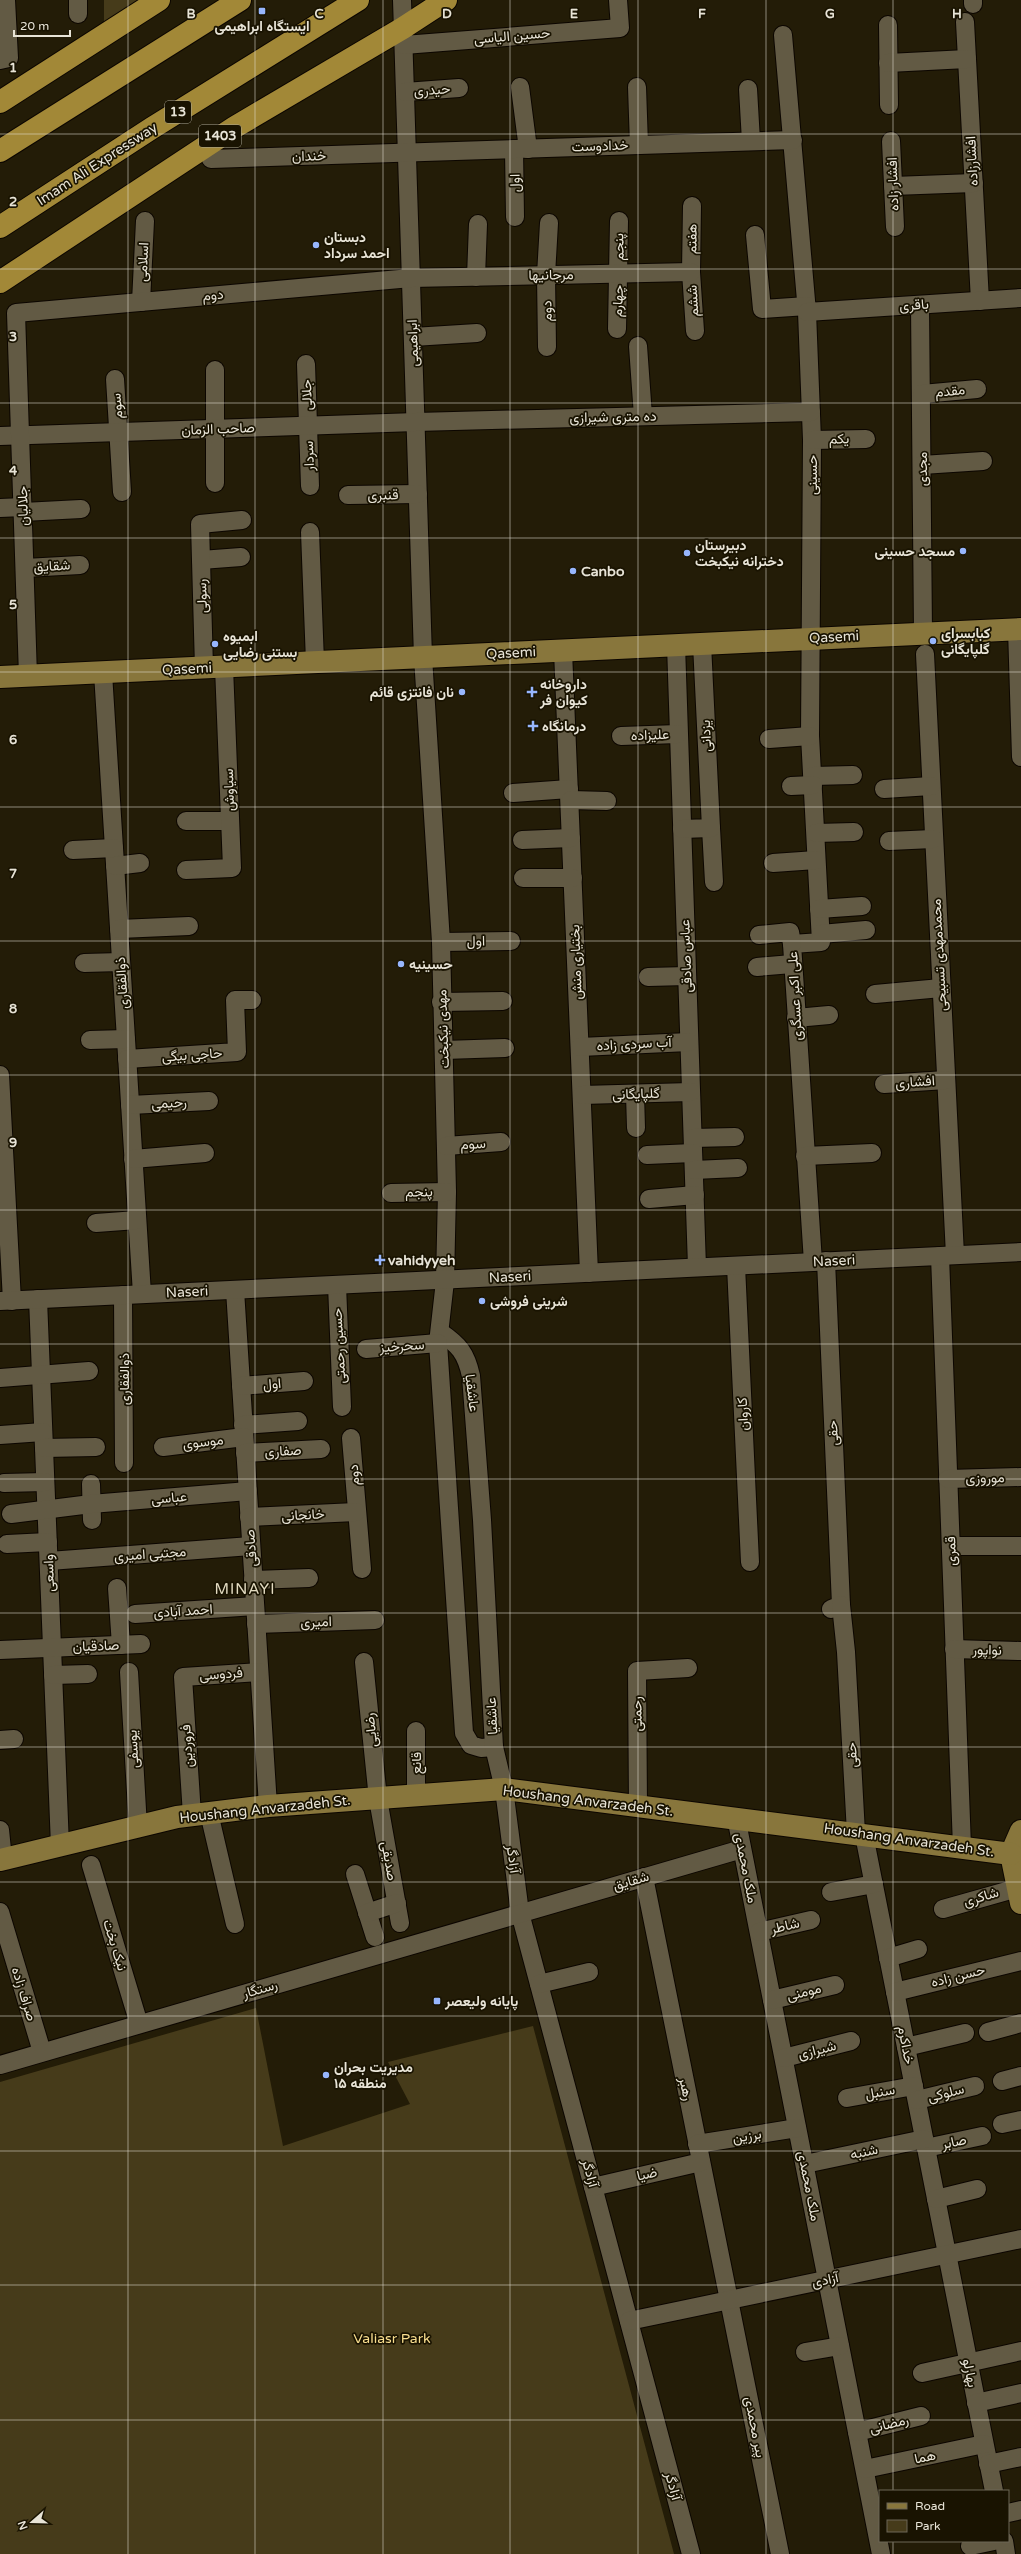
<svg xmlns="http://www.w3.org/2000/svg" width="1021" height="2554" font-family="'Varela Round',Vazirmatn,sans-serif">
<style>
.green{fill:#463b1a}
.lines{fill:none;stroke-linecap:round;stroke-linejoin:round}
.minor-casing{stroke:#0c0600;stroke-width:20}
.major-casing{stroke:#0c0600;stroke-width:24}
.highway-casing{stroke:#0c0600;stroke-width:24}
.minor{stroke:#625a44;stroke-width:18}
.major{stroke:#88763c;stroke-width:22}
.highway{stroke:#a28837;stroke-width:22}
.grid{fill:none;stroke:#e8e4d7;stroke-width:1;stroke-opacity:0.55}
.poi-dot{fill:#97b6fd;stroke:#191301;stroke-width:1.5}
.labels{text-anchor:middle;dominant-baseline:central;stroke-width:3.5;stroke-linejoin:round;paint-order:stroke}
.shield{fill:#191301;stroke:#aaa597;stroke-width:1}
.shield-label{font-size:13px;font-weight:bold;fill:#e8e4d7}
.poi-label{font-size:14px;font-weight:bold;fill:#e8e4d7;stroke:#191301;text-anchor:start}
.street-label{font-size:14px;fill:#e8e4d7;stroke:#191301}
.park-label{font-size:14px;fill:#f9de8f;stroke:#191301}
.neighbourhood-label{font-size:15px;letter-spacing:1px;fill:#e3dbc1;stroke:#191301}
.grid-label{font-size:13px;text-anchor:middle;font-weight:bold;fill:#e8e4d7;stroke:#191301;stroke-width:3.5;stroke-linejoin:round;paint-order:stroke}
</style>
<rect width="100%" height="100%" fill="#231c07"/>
<g class="green">
<path d="M 104,0 L 156,0 L 104,32 Z"/>
<path d="M 256,2008 L 283,2146 L 410,2104 L 388,2062 L 533,2026 L 674,2554 L 0,2554 L 0,2082 Z"/>
</g>
<g class="lines">
<defs>
<g id="minor">
<path d="M 402,0 L 423,657 L 441,942 L 447,1192 L 445,1281 L 438,1343 L 464,1733 L 471,1745 L 481,1748 L 494,1747"/>
<path d="M 973,0 L 973,4"/>
<path d="M 78,14 L 78,0"/>
<path d="M 965,22 L 980,301"/>
<path d="M 888,25 L 889,105"/>
<path d="M 783,35 L 807,312 L 812,440 L 810,736 L 821,942 L 792,944 L 813,1262"/>
<path d="M 404,45 L 620,28 L 618,0"/>
<path d="M 0,60 L 9,58 L 6,0"/>
<path d="M 888,63 L 967,59"/>
<path d="M 520,87 L 528,149"/>
<path d="M 637,87 L 639,145"/>
<path d="M 748,89 L 751,141"/>
<path d="M 405,92 L 459,88"/>
<path d="M 891,141 L 895,227"/>
<path d="M 514,149 L 515,217"/>
<path d="M 211,159 L 793,140"/>
<path d="M 893,186 L 974,183"/>
<path d="M 692,206 L 691,272 L 695,331"/>
<path d="M 755,235 L 762,309 L 807,306"/>
<path d="M 476,277 L 478,224"/>
<path d="M 141,302 L 145,221"/>
<path d="M 920,305 L 923,633"/>
<path d="M 807,312 L 1021,298"/>
<path d="M 617,329 L 619,221"/>
<path d="M 413,337 L 477,333"/>
<path d="M 638,346 L 643,416"/>
<path d="M 547,347 L 546,275 L 549,223"/>
<path d="M 306,364 L 310,486"/>
<path d="M 215,370 L 215,483"/>
<path d="M 115,379 L 122,492"/>
<path d="M 922,394 L 977,389"/>
<path d="M 0,436 L 416,422 L 811,412"/>
<path d="M 812,440 L 866,439"/>
<path d="M 922,465 L 983,461"/>
<path d="M 348,495 L 418,494"/>
<path d="M 0,508 L 23,507"/>
<path d="M 23,512 L 81,509"/>
<path d="M 310,532 L 315,662"/>
<path d="M 201,560 L 241,557"/>
<path d="M 25,568 L 80,565"/>
<path d="M 1017,629 L 1021,757"/>
<path d="M 676,645 L 697,1267"/>
<path d="M 563,651 L 589,1273"/>
<path d="M 925,654 L 955,1255"/>
<path d="M 204,668 L 200,524 L 242,520"/>
<path d="M 103,673 L 142,1294"/>
<path d="M 28,676 L 16,313 L 411,278 L 691,272"/>
<path d="M 621,736 L 678,734"/>
<path d="M 769,739 L 810,736"/>
<path d="M 813,776 L 853,775"/>
<path d="M 791,786 L 813,785"/>
<path d="M 884,789 L 931,786"/>
<path d="M 513,793 L 569,789"/>
<path d="M 571,800 L 607,801"/>
<path d="M 186,821 L 230,821"/>
<path d="M 711,828 L 714,882"/>
<path d="M 682,829 L 711,828 L 702,644"/>
<path d="M 816,833 L 854,832"/>
<path d="M 522,840 L 571,838"/>
<path d="M 889,841 L 933,839"/>
<path d="M 73,850 L 114,848"/>
<path d="M 773,863 L 816,860"/>
<path d="M 115,866 L 140,863"/>
<path d="M 186,870 L 232,868 L 224,667"/>
<path d="M 523,878 L 573,878"/>
<path d="M 819,909 L 862,906"/>
<path d="M 119,929 L 189,926"/>
<path d="M 821,934 L 866,930"/>
<path d="M 759,935 L 790,932 L 792,944"/>
<path d="M 441,942 L 511,941"/>
<path d="M 84,963 L 121,962"/>
<path d="M 757,967 L 792,964"/>
<path d="M 648,977 L 687,976"/>
<path d="M 875,994 L 941,988"/>
<path d="M 441,1002 L 503,1001"/>
<path d="M 796,1018 L 829,1015"/>
<path d="M 90,1040 L 126,1039"/>
<path d="M 580,1047 L 689,1042"/>
<path d="M 444,1050 L 505,1048"/>
<path d="M 127,1059 L 237,1052 L 235,1000 L 252,1000"/>
<path d="M 0,1075 L 12,1301"/>
<path d="M 884,1084 L 946,1080"/>
<path d="M 635,1094 L 636,1128"/>
<path d="M 582,1095 L 691,1092"/>
<path d="M 130,1105 L 209,1101"/>
<path d="M 693,1138 L 735,1137"/>
<path d="M 446,1146 L 501,1142"/>
<path d="M 647,1155 L 693,1153"/>
<path d="M 805,1156 L 872,1153"/>
<path d="M 133,1159 L 205,1153"/>
<path d="M 694,1170 L 738,1168"/>
<path d="M 391,1193 L 447,1192"/>
<path d="M 649,1199 L 695,1195"/>
<path d="M 96,1223 L 137,1220"/>
<path d="M 940,1256 L 962,1847"/>
<path d="M 826,1261 L 841,1605 L 831,1609"/>
<path d="M 736,1266 L 750,1562"/>
<path d="M 337,1285 L 342,1407"/>
<path d="M 235,1290 L 268,1806"/>
<path d="M 123,1295 L 124,1463"/>
<path d="M 38,1299 L 60,1846"/>
<path d="M 0,1301 L 1021,1252"/>
<path d="M 440,1332 C 459,1345 466,1353 471,1376 L 482,1520 L 494,1747 L 504,1789 L 520,1913 L 691,2554"/>
<path d="M 366,1349 L 438,1343"/>
<path d="M 0,1378 L 89,1371"/>
<path d="M 241,1386 L 304,1381"/>
<path d="M 243,1425 L 298,1421"/>
<path d="M 0,1435 L 43,1432"/>
<path d="M 351,1438 L 362,1569"/>
<path d="M 163,1447 L 244,1437"/>
<path d="M 44,1448 L 96,1447"/>
<path d="M 245,1453 L 321,1449"/>
<path d="M 948,1479 L 1021,1477"/>
<path d="M 4,1483 L 45,1482"/>
<path d="M 91,1484 L 92,1520"/>
<path d="M 11,1514 L 91,1504 L 248,1491"/>
<path d="M 249,1517 L 356,1512"/>
<path d="M 7,1544 L 48,1542"/>
<path d="M 951,1546 L 1021,1546"/>
<path d="M 49,1561 L 251,1546"/>
<path d="M 253,1580 L 309,1578"/>
<path d="M 117,1588 L 121,1645"/>
<path d="M 841,1605 L 846,1652 L 856,1833"/>
<path d="M 135,1614 L 255,1606"/>
<path d="M 256,1624 L 375,1620"/>
<path d="M 954,1649 L 1020,1651"/>
<path d="M 0,1650 L 141,1644"/>
<path d="M 364,1662 L 378,1799 L 400,1923"/>
<path d="M 129,1672 L 138,1827"/>
<path d="M 53,1675 L 88,1674"/>
<path d="M 416,1731 L 416,1795"/>
<path d="M 0,1740 L 14,1739"/>
<path d="M 638,1807 L 637,1671 L 688,1668"/>
<path d="M 209,1813 L 235,1924"/>
<path d="M 192,1815 L 183,1677 L 259,1672"/>
<path d="M 736,1817 L 881,2554"/>
<path d="M 0,1830 L 3,1860"/>
<path d="M 864,1835 L 994,2491"/>
<path d="M 91,1865 L 139,2024"/>
<path d="M 355,1874 L 375,1937"/>
<path d="M 644,1877 L 780,2554"/>
<path d="M 831,1892 L 874,1884"/>
<path d="M 943,1909 L 1021,1887"/>
<path d="M 0,1912 L 42,2052"/>
<path d="M 367,1913 L 397,1903"/>
<path d="M 759,1932 L 811,1920"/>
<path d="M 888,1958 L 918,1949"/>
<path d="M 539,1984 L 589,1972"/>
<path d="M 895,1992 L 1021,1961"/>
<path d="M 772,2000 L 835,1985"/>
<path d="M 988,2032 L 1021,2023"/>
<path d="M 906,2047 L 965,2033"/>
<path d="M 784,2058 L 851,2041"/>
<path d="M 0,2065 L 742,1849"/>
<path d="M 1002,2081 L 1021,2076"/>
<path d="M 847,2098 L 914,2086"/>
<path d="M 917,2100 L 975,2086"/>
<path d="M 1002,2124 L 1021,2120"/>
<path d="M 697,2144 L 797,2128"/>
<path d="M 926,2148 L 982,2136"/>
<path d="M 805,2164 L 924,2139"/>
<path d="M 593,2187 L 701,2162"/>
<path d="M 936,2199 L 977,2189"/>
<path d="M 629,2321 L 1021,2239"/>
<path d="M 805,2352 L 840,2346"/>
<path d="M 922,2373 L 1021,2351"/>
<path d="M 976,2403 L 1021,2393"/>
<path d="M 857,2432 L 921,2416"/>
<path d="M 988,2464 L 1021,2457"/>
<path d="M 865,2469 L 984,2444"/>
<path d="M 1008,2513 L 1021,2510"/>
<path d="M 1004,2541 L 1006,2554"/>
<path d="M 970,2546 L 994,2541"/>
</g>
<g id="major">
<path d="M 0,677 L 1021,629"/>
<path d="M 1021,1831 L 1011,1854 L 1021,1903"/>
<path d="M 0,1860 L 177,1817 L 268,1806 L 504,1789 L 1011,1854"/>
</g>
<g id="highway">
<path d="M 0,102 L 159,0"/>
<path d="M 0,151 L 240,0"/>
<path d="M 0,227 L 152,128 L 358,0"/>
<path d="M 0,282 L 235,127 L 403,28 L 446,0"/>
</g>
</defs>
<use href="#minor" class="minor-casing"/>
<use href="#major" class="major-casing"/>
<use href="#highway" class="highway-casing"/>
<use href="#minor" class="minor"/>
<use href="#major" class="major"/>
<use href="#highway" class="highway"/>
</g>
<path class="grid" d="M 128,0 L 128,2554M 255,0 L 255,2554M 383,0 L 383,2554M 510,0 L 510,2554M 638,0 L 638,2554M 766,0 L 766,2554M 893,0 L 893,2491M 0,134 L 1021,134M 0,269 L 1021,269M 0,403 L 1021,403M 0,538 L 1021,538M 0,672 L 1021,672M 0,807 L 1021,807M 0,941 L 1021,941M 0,1075 L 1021,1075M 0,1210 L 1021,1210M 0,1344 L 1021,1344M 0,1479 L 1021,1479M 0,1613 L 1021,1613M 0,1747 L 1021,1747M 0,1882 L 1021,1882M 0,2016 L 1021,2016M 0,2151 L 1021,2151M 0,2285 L 1021,2285M 0,2420 L 1021,2420M 893,2541 L 893,2554"/>
<g class="poi-dot">
<rect x="258" y="7" width="8" height="8" rx="2"/>
<circle cx="316" cy="245" r="4"/>
<circle cx="963" cy="551" r="4"/>
<circle cx="687" cy="553" r="4"/>
<circle cx="573" cy="571" r="4"/>
<circle cx="933" cy="641" r="4"/>
<circle cx="215" cy="644" r="4"/>
<circle cx="462" cy="692" r="4"/>
<path d="M530 686h4v4h4v4h-4v4h-4v-4h-4v-4h4z"/>
<path d="M531 720h4v4h4v4h-4v4h-4v-4h-4v-4h4z"/>
<circle cx="401" cy="964" r="4"/>
<path d="M378 1254h4v4h4v4h-4v4h-4v-4h-4v-4h4z"/>
<circle cx="482" cy="1301" r="4"/>
<rect x="433" y="1997" width="8" height="8" rx="2"/>
<circle cx="326" cy="2075" r="4"/>
</g>
<g class="labels">
<g class="shield">
<rect x="165" y="101" width="26" height="22" rx="3"/>
<rect x="199" y="125" width="42" height="22" rx="3"/>
</g>
<g class="shield-label">
<text x="178" y="112">13</text>
<text x="220" y="136">1403</text>
</g>
<g class="poi-label">
<text x="262" y="26" text-anchor="middle">ایستگاه ابراهیمی</text>
<text x="324" y="237">دبستان<tspan x="324" dy="16">احمد سرداد</tspan></text>
<text x="695" y="545">دبیرستان<tspan x="695" dy="16">دخترانه نیکبخت</tspan></text>
<text x="955" y="551" text-anchor="end">مسجد حسینی</text>
<text x="581" y="571">Canbo</text>
<text x="941" y="633">کبابسرای<tspan x="941" dy="16">گلپایگانی</tspan></text>
<text x="223" y="636">ابمیوه<tspan x="223" dy="16">بستنی رضایی</tspan></text>
<text x="540" y="684">داروخانه<tspan x="540" dy="16">کیوان فر</tspan></text>
<text x="454" y="692" text-anchor="end">نان فانتزی قائم</text>
<text x="542" y="726">درمانگاه</text>
<text x="409" y="964">حسینیه</text>
<text x="388" y="1260">vahidyyeh</text>
<text x="490" y="1301">شرینی فروشی</text>
<text x="445" y="2001">پایانه ولیعصر</text>
<text x="334" y="2067">مدیریت بحران<tspan x="334" dy="16">منطقه ۱۵</tspan></text>
</g>
<g class="street-label">
<text transform="translate(512 36) rotate(-5)">حسین الیاسی</text>
<text transform="translate(432 90) rotate(-4)">حیدری</text>
<text transform="translate(600 146) rotate(-2)">خدادوست</text>
<text transform="translate(309 156) rotate(-2)">خندان</text>
<text transform="translate(972 161) rotate(-93)">افشارزاده</text>
<text transform="translate(97 164) rotate(-33)">Imam Ali Expressway</text>
<text transform="translate(515 183) rotate(-91)">اول</text>
<text transform="translate(893 184) rotate(-92)">افشار زاده</text>
<text transform="translate(692 239) rotate(-89)">هفتم</text>
<text transform="translate(619 247) rotate(-91)">پنجم</text>
<text transform="translate(143 262) rotate(-87)">اسلامی</text>
<text transform="translate(551 275) rotate(-1)">مرجانیها</text>
<text transform="translate(213 295) rotate(-5)">دوم</text>
<text transform="translate(618 301) rotate(-87)">چهارم</text>
<text transform="translate(693 301) rotate(-94)">ششم</text>
<text transform="translate(914 305) rotate(-4)">باقری</text>
<text transform="translate(547 311) rotate(-91)">دوم</text>
<text transform="translate(413 343) rotate(-92)">ابراهیمی</text>
<text transform="translate(950 391) rotate(-6)">مقدم</text>
<text transform="translate(307 395) rotate(-92)">جلالی</text>
<text transform="translate(117 406) rotate(-94)">سوم</text>
<text transform="translate(613 417) rotate(-1)">ده متری شیرازی</text>
<text transform="translate(218 429) rotate(-2)">صاحب الزمان</text>
<text transform="translate(839 439) rotate(-2)">یکم</text>
<text transform="translate(309 456) rotate(-92)">سردار</text>
<text transform="translate(922 469) rotate(-90)">مجدی</text>
<text transform="translate(812 475) rotate(-90)">حسینی</text>
<text transform="translate(383 495) rotate(-1)">قنبری</text>
<text transform="translate(23 506) rotate(-92)">جلالیان</text>
<text transform="translate(52 566) rotate(-3)">شقایق</text>
<text transform="translate(202 596) rotate(-92)">رسولی</text>
<text transform="translate(834 637) rotate(-3)">Qasemi</text>
<text transform="translate(511 653) rotate(-3)">Qasemi</text>
<text transform="translate(187 669) rotate(-3)">Qasemi</text>
<text transform="translate(650 735) rotate(-2)">علیزاده</text>
<text transform="translate(706 736) rotate(-93)">یزدانی</text>
<text transform="translate(229 790) rotate(-92)">سیاوش</text>
<text transform="translate(476 941) rotate(-1)">اول</text>
<text transform="translate(939 955) rotate(-93)">محمدمهدی تسبیحی</text>
<text transform="translate(686 956) rotate(-92)">عباس صادقی</text>
<text transform="translate(576 962) rotate(-92)">بختیاری منش</text>
<text transform="translate(122 983) rotate(-94)">ذوالفقاری</text>
<text transform="translate(795 996) rotate(-93)">علی اکبر عسگری</text>
<text transform="translate(443 1029) rotate(-92)">مهدی نیکبخت</text>
<text transform="translate(634 1044) rotate(-3)">آب سردی زاده</text>
<text transform="translate(192 1055) rotate(-4)">حاجی بیگی</text>
<text transform="translate(915 1082) rotate(-4)">افشاری</text>
<text transform="translate(636 1094) rotate(-2)">گلپایگانی</text>
<text transform="translate(169 1103) rotate(-3)">رحیمی</text>
<text transform="translate(473 1144) rotate(-3)">سوم</text>
<text transform="translate(419 1192) rotate(-1)">پنجم</text>
<text transform="translate(834 1261) rotate(-3)">Naseri</text>
<text transform="translate(510 1277) rotate(-3)">Naseri</text>
<text transform="translate(187 1292) rotate(-3)">Naseri</text>
<text transform="translate(339 1346) rotate(-93)">حسین رحمتی</text>
<text transform="translate(402 1346) rotate(-4)">سحرخیز</text>
<text transform="translate(124 1379) rotate(-90)">ذوالفقاری</text>
<text transform="translate(272 1384) rotate(-5)">اول</text>
<text transform="translate(472 1393) rotate(83)">عاشقیا</text>
<text transform="translate(743 1414) rotate(-93)">کاروان</text>
<text transform="translate(833 1433) rotate(-93)">حقی</text>
<text transform="translate(203 1442) rotate(-7)">موسوی</text>
<text transform="translate(283 1451) rotate(-3)">صفاری</text>
<text transform="translate(354 1475) rotate(-94)">دوم</text>
<text transform="translate(985 1478) rotate(-1)">موروزی</text>
<text transform="translate(169 1498) rotate(-5)">عباسی</text>
<text transform="translate(303 1515) rotate(-3)">خانجانی</text>
<text transform="translate(251 1548) rotate(-94)">صادقی</text>
<text transform="translate(951 1551) rotate(-92)">قمری</text>
<text transform="translate(150 1554) rotate(-4)">مجتبی امیری</text>
<text transform="translate(49 1573) rotate(-92)">واسعی</text>
<text transform="translate(183 1611) rotate(-4)">احمد آبادی</text>
<text transform="translate(316 1622) rotate(-2)">امیری</text>
<text transform="translate(96 1646) rotate(-2)">صادقیان</text>
<text transform="translate(987 1650) rotate(1)">نواپور</text>
<text transform="translate(221 1674) rotate(-4)">فردوسی</text>
<text transform="translate(637 1714) rotate(-91)">رحمتی</text>
<text transform="translate(492 1716) rotate(-93)">عاشقیا</text>
<text transform="translate(371 1730) rotate(-96)">رضایی</text>
<text transform="translate(187 1746) rotate(-94)">فروردین</text>
<text transform="translate(133 1749) rotate(-93)">یوسفی</text>
<text transform="translate(852 1755) rotate(-93)">حقی</text>
<text transform="translate(416 1763) rotate(-90)">قانع</text>
<text transform="translate(588 1801) rotate(7)">Houshang Anvarzadeh St.</text>
<text transform="translate(265 1809) rotate(-6)">Houshang Anvarzadeh St.</text>
<text transform="translate(909 1840) rotate(8)">Houshang Anvarzadeh St.</text>
<text transform="translate(513 1859) rotate(82)">آزادگر</text>
<text transform="translate(389 1861) rotate(80)">صدیقی</text>
<text transform="translate(746 1868) rotate(79)">ملک محمدی</text>
<text transform="translate(631 1881) rotate(-16)">شقایق</text>
<text transform="translate(981 1897) rotate(-17)">شاکری</text>
<text transform="translate(785 1926) rotate(-13)">شاطر</text>
<text transform="translate(115 1945) rotate(73)">نیک بخت</text>
<text transform="translate(958 1976) rotate(-14)">حسن زاده</text>
<text transform="translate(260 1989) rotate(-16)">رستگار</text>
<text transform="translate(804 1992) rotate(-14)">مومنی</text>
<text transform="translate(24 1994) rotate(73)">صراف زاده</text>
<text transform="translate(906 2045) rotate(79)">خداکرم</text>
<text transform="translate(817 2050) rotate(-14)">شیرازی</text>
<text transform="translate(686 2089) rotate(79)">رهبر</text>
<text transform="translate(880 2092) rotate(-10)">سنبل</text>
<text transform="translate(946 2093) rotate(-14)">سلوکی</text>
<text transform="translate(747 2136) rotate(-9)">برزین</text>
<text transform="translate(954 2142) rotate(-12)">صابر</text>
<text transform="translate(864 2152) rotate(-12)">شنبه</text>
<text transform="translate(590 2173) rotate(75)">آزادگر</text>
<text transform="translate(647 2174) rotate(-13)">ضیا</text>
<text transform="translate(809 2186) rotate(79)">ملک محمدی</text>
<text transform="translate(825 2280) rotate(-12)">آزادی</text>
<text transform="translate(970 2373) rotate(79)">بهارلو</text>
<text transform="translate(889 2424) rotate(-14)">رمضانی</text>
<text transform="translate(755 2427) rotate(79)">پیر محمدی</text>
<text transform="translate(925 2457) rotate(-12)">هما</text>
<text transform="translate(673 2486) rotate(75)">آزادگر</text>
</g>
<g class="park-label">
<text x="392" y="2338">Valiasr Park</text>
</g>
<g class="neighbourhood-label">
<text x="245" y="1589">MINAYI</text>
</g>
</g>
<g class="grid-label">
<text x="191" y="18">B</text>
<text x="319" y="18">C</text>
<text x="447" y="18">D</text>
<text x="574" y="18">E</text>
<text x="702" y="18">F</text>
<text x="830" y="18">G</text>
<text x="957" y="18">H</text>
<text x="13" y="72">1</text>
<text x="13" y="206">2</text>
<text x="13" y="341">3</text>
<text x="13" y="475">4</text>
<text x="13" y="609">5</text>
<text x="13" y="744">6</text>
<text x="13" y="878">7</text>
<text x="13" y="1013">8</text>
<text x="13" y="1147">9</text>
</g>
<rect x="879" y="2490" width="130" height="52" fill="#191301" stroke="#6c6757"/>
<rect x="887" y="2503" width="20" height="6" fill="#88763c" stroke="#6c6757"/>
<text x="915" y="2510" font-size="12" fill="#e8e4d7">Road</text>
<rect x="887" y="2520" width="20" height="12" fill="#463b1a" stroke="#6c6757"/>
<text x="915" y="2530" font-size="12" fill="#e8e4d7">Park</text>
<g transform="translate(32 2522) rotate(250)" stroke="#191301" stroke-width="3" paint-order="stroke">
<path d="M0-3L7 15L0 10L-7 15Z" fill="#e8e4d7"/>
<text y="-6" font-size="11" font-weight="bold" text-anchor="middle" fill="#e8e4d7">N</text>
</g>
<path d="M14 30v6h56v-6" fill="none" stroke="#e8e4d7" stroke-width="2"/>
<text x="20" y="30" font-size="12" fill="#e8e4d7" stroke="#191301" stroke-width="3" paint-order="stroke">20 m</text>
</svg>
